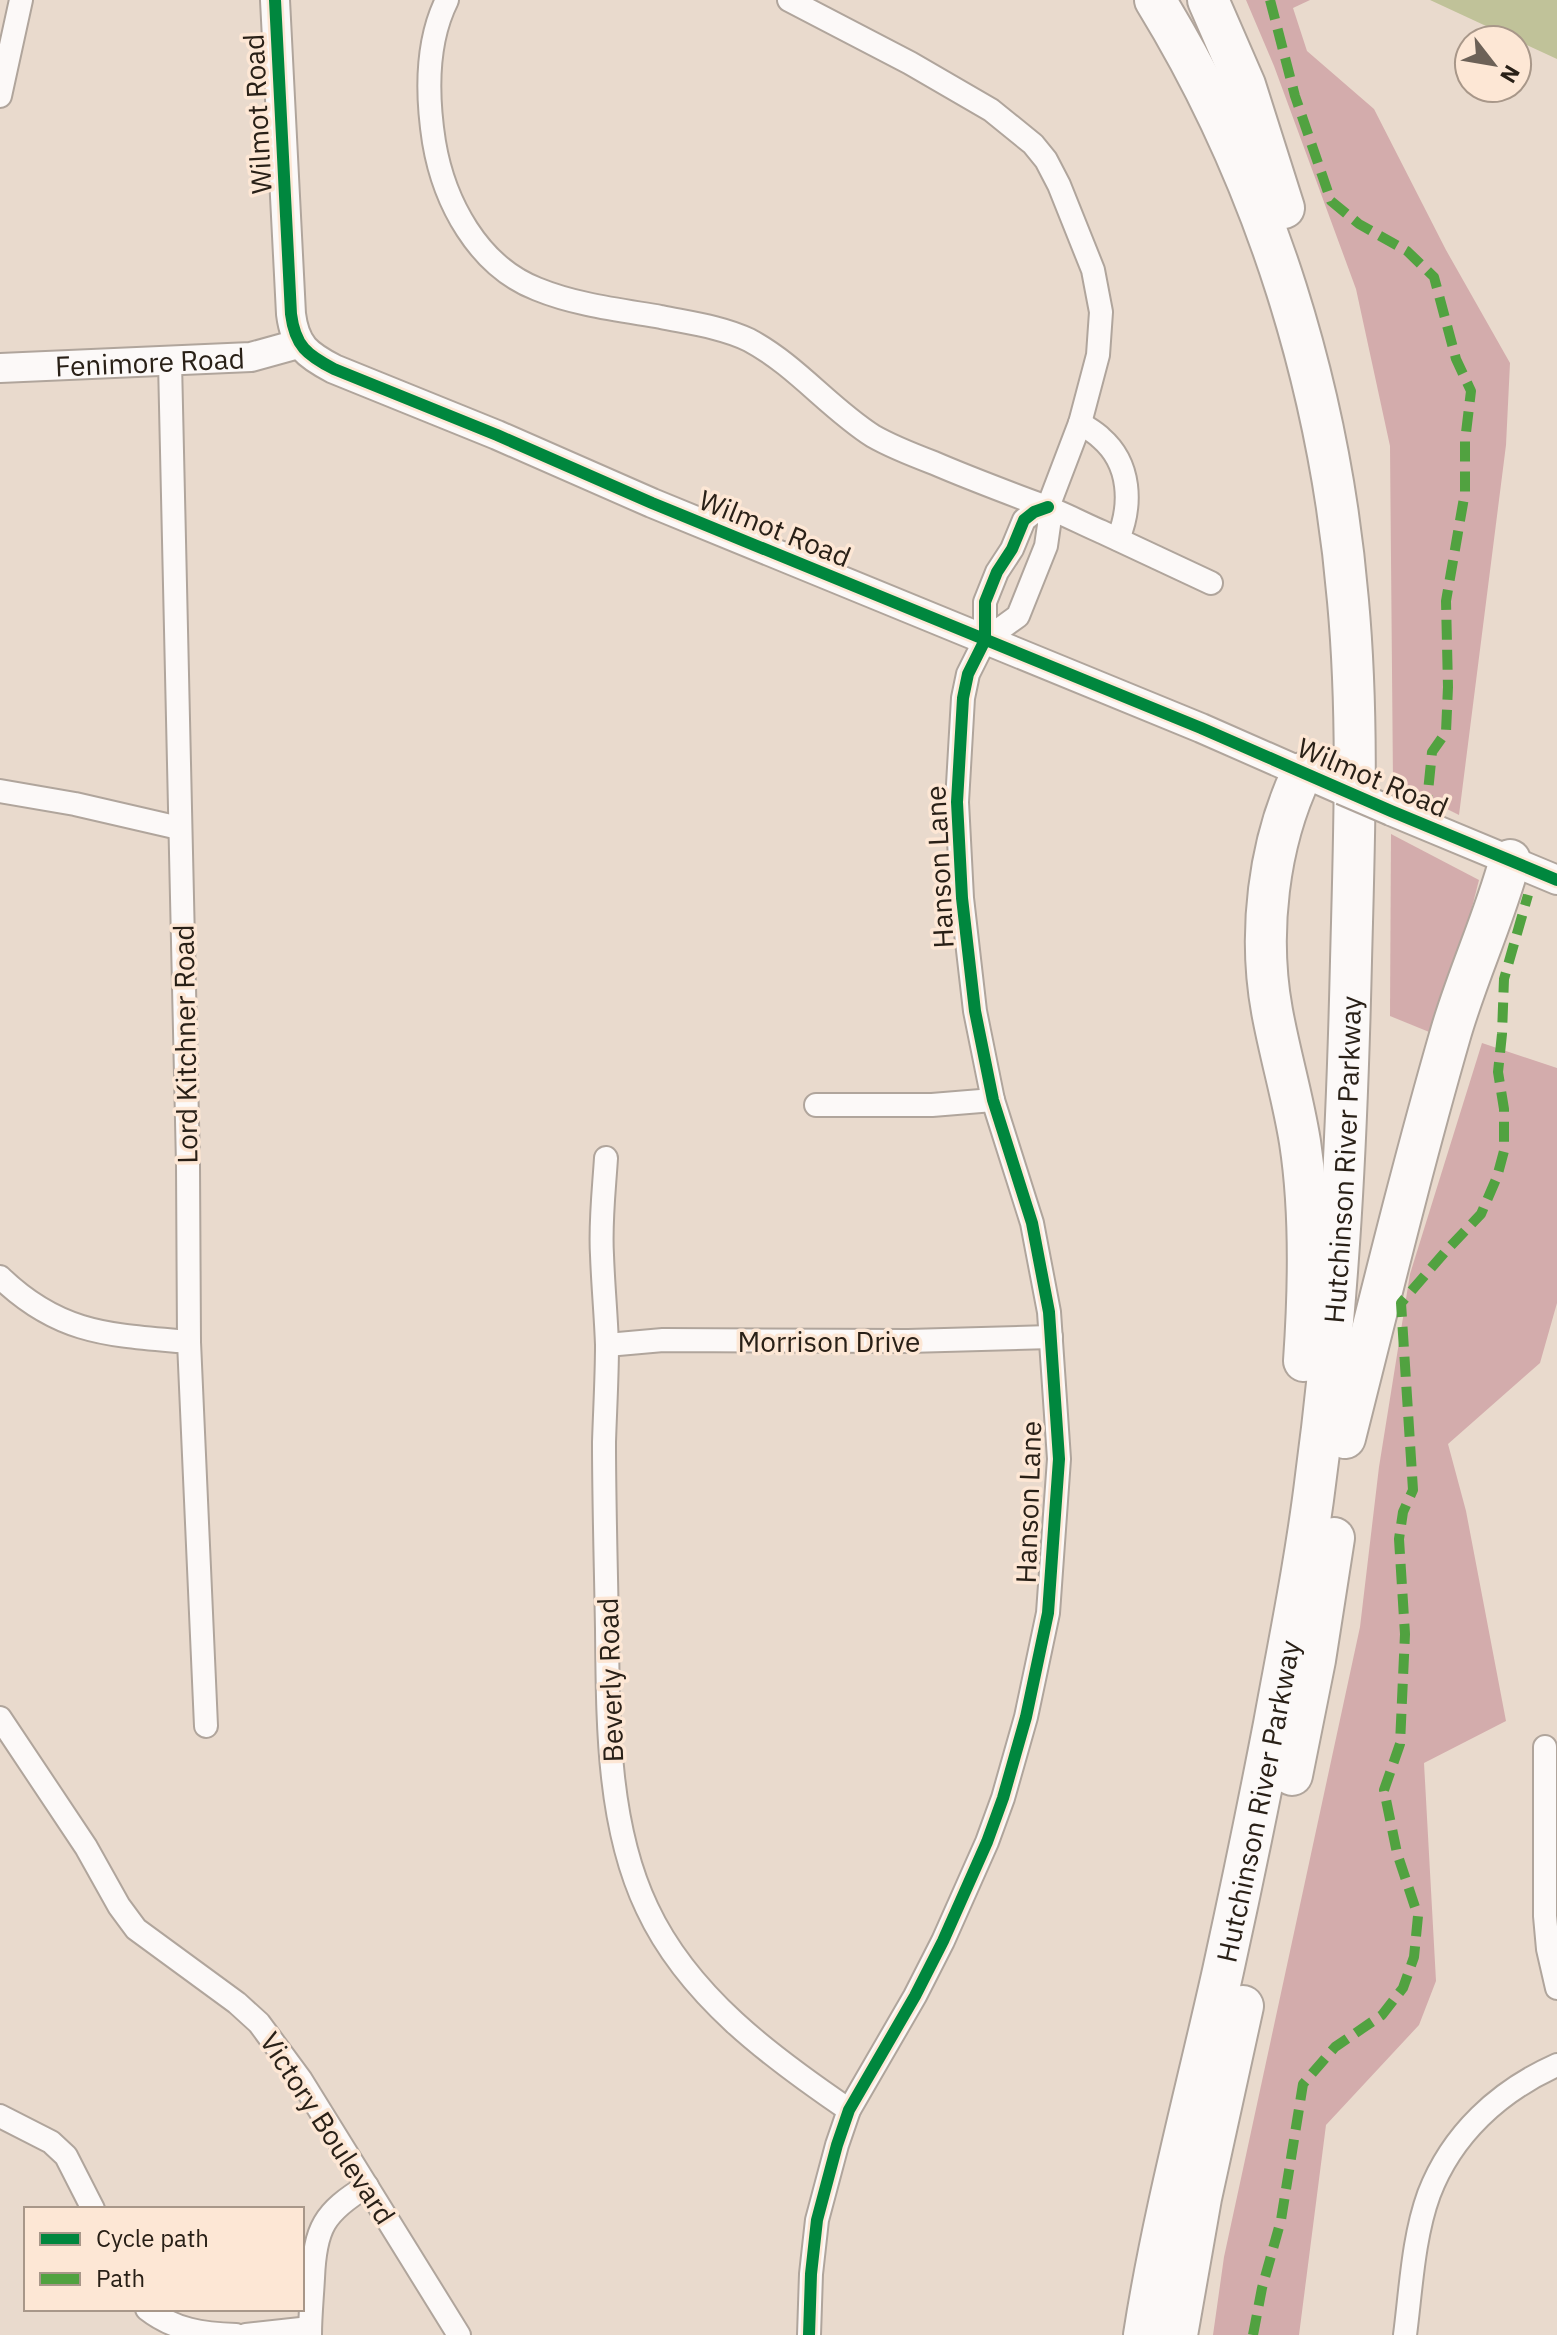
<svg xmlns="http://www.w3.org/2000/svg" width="1557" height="2335" font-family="'IBM Plex Sans',sans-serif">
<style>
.forest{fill:#d3acac}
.water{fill:#c0c299}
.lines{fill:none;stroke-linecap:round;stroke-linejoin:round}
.minor-casing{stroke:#b0a59c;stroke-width:26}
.tertiary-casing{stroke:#b0a59c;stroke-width:32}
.motorway-casing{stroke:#b0a59c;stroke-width:44}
.minor{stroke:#fcf9f8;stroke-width:22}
.tertiary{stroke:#fcf9f8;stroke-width:28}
.motorway{stroke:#fcf9f8;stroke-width:40}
.tertiary-bridge-casing{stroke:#b0a59c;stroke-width:32;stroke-linecap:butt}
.tertiary-bridge{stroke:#fcf9f8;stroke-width:28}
.quiet{stroke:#51a240;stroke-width:10;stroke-dasharray:20 10;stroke-linecap:butt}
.cycleway-casing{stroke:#fde7d5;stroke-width:17}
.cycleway{stroke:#00873e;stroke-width:12}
.labels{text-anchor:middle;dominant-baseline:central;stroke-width:7;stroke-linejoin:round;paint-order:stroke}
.street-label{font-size:28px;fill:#292017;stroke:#fde7d5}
</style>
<rect width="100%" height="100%" fill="#e9dacd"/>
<g class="forest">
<path d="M 1246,0 L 1310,0 L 1293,8 L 1307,51 L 1374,109 L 1446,250 L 1510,363 L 1506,445 L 1459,815 L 1393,782 L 1390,446 L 1356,289 L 1274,66 Z"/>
<path d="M 1391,834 L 1479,880 L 1439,1036 L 1390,1016 Z"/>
<path d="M 1482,1043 L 1557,1068 L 1557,1303 L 1540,1363 L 1448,1444 L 1466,1511 L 1506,1721 L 1424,1763 L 1436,1981 L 1419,2025 L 1326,2125 L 1299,2335 L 1213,2335 L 1224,2257 L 1360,1627 L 1379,1467 L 1410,1274 Z"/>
</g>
<path class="water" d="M 1430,0 L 1557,0 L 1557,59 Z"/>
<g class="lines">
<defs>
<g id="minor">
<path d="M 447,0 C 426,42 427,97 434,142 C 444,202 478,266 537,289 C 576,305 620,310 661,317 C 690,323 722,327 749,340 C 796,365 829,408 873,436 C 892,447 913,455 934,463 C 971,479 1009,493 1046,507 C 1065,514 1083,524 1102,532 C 1138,549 1175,566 1211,583"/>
<path d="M 789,0 L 910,63 L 991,110 L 1033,144 L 1046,160 L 1059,185 L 1093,270 L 1101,312 L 1098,355 L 1080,423 L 1048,507 L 1049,525 L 1046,546 L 1018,616 L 985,640"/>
<path d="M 0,96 L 21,0"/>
<path d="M 170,362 L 188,1165 L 189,1342 L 206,1726"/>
<path d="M 1080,423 C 1087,428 1095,432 1101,438 C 1131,464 1132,505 1118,539"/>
<path d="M 0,791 L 75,804 L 179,828"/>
<path d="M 816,1105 L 932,1105 L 993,1100"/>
<path d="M 606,1158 C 604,1190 600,1223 602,1255 C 603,1285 606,1315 607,1345 C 607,1377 605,1410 604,1442 C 604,1504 606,1567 607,1629 C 608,1720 607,1824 647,1908 C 688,1996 771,2057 849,2110"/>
<path d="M 0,1277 C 60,1335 111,1335 189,1342"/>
<path d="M 607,1345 L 663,1340 L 908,1341 L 1051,1337"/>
<path d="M 0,1718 L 86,1847 L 119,1906 L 136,1929 L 237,2003 L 259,2023 L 301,2080 L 459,2335"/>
<path d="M 1545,1747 L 1545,1916 L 1548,1949 L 1557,1988"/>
<path d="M 0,2116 L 51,2142 L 66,2156 L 93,2209"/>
<path d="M 147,2309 C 174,2330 203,2334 236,2335"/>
<path d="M 246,2335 L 310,2328"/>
<path d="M 310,2335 C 310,2316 312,2297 313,2278 C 315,2228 324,2212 367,2186"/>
<path d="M 809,2335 L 811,2274 L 817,2220 L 837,2145 L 849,2110 L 915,1996 L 943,1941 L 987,1842 L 1003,1798 L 1026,1717 L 1048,1613 L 1059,1459 L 1049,1312 L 1032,1223 L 993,1100 L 975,1011 L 962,898 L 957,802 L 963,698 L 968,674 L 985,640 L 985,602 L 997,572 L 1012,549 L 1024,520 L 1034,512 L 1048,507"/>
<path d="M 1405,2335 C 1411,2289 1413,2238 1429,2194 C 1452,2134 1499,2091 1557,2065"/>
</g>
<g id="tertiary">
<path d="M 275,0 L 291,314 C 295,346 307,355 334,369 L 497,435 L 652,503 L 1201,728 L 1342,790"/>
<path id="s1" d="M 0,368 L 251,357 L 298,344"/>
<path d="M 1391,811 L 1557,880"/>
</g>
<g id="motorway">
<path d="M 1208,0 L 1245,85 L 1284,208"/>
<path d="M 1302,773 C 1268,844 1258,934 1272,1011 C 1280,1055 1293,1098 1300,1142 C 1311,1213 1309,1289 1304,1361"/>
<path d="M 1345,1438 C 1379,1303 1412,1167 1451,1032 C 1468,974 1494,919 1510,860"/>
<path d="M 1292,1775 L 1315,1660 L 1334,1538"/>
<path id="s2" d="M 1144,2335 C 1163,2213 1196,2092 1223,1971 C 1241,1889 1258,1807 1274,1724 C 1289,1642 1306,1559 1316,1476 C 1339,1305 1347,1133 1351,961 C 1354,841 1359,720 1348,601 C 1330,390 1266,181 1155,0"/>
<path d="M 1177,2335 L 1201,2198 L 1243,2006"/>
</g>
</defs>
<use href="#minor" class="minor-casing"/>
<use href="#tertiary" class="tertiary-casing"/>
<use href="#motorway" class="motorway-casing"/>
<use href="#minor" class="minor"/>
<use href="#tertiary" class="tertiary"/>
<use href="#motorway" class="motorway"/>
<defs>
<path id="tertiary-bridge" d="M 1342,790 L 1391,811"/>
</defs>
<use href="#tertiary-bridge" class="tertiary-bridge-casing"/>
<use href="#tertiary-bridge" class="tertiary-bridge"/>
<g class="quiet">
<path d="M 1270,0 L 1295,96 L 1331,201 L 1359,224 L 1407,251 L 1434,277 L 1456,359 L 1471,391 L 1465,441 L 1465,492 L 1446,601 L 1448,687 L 1446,732 L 1432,752 L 1427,802"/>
<path d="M 1253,2335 L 1262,2288 L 1281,2220 L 1303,2084 L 1335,2047 L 1382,2015 L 1403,1988 L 1414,1957 L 1418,1916 L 1397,1853 L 1384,1790 L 1400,1744 L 1405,1634 L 1399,1539 L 1403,1512 L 1413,1490 L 1401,1303 L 1445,1252 L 1481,1214 L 1497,1177 L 1504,1151 L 1504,1109 L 1498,1072 L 1502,1034 L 1504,979 L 1528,895"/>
</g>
<defs>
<g id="cycleway">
<path d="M 275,0 L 291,314 C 295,346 307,355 334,369 L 497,435 L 652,503 L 1201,728 L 1391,811 L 1557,880"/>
<path d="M 809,2335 L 811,2274 L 817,2220 L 837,2145 L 849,2110 L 915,1996 L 943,1941 L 987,1842 L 1003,1798 L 1026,1717 L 1048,1613 L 1059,1459 L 1049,1312 L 1032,1223 L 993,1100 L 975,1011 L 962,898 L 957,802 L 963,698 L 968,674 L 985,640 L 985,602 L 997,572 L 1012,549 L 1024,520 L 1034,512 L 1048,507"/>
</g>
</defs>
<use href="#cycleway" class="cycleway-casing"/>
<use href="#cycleway" class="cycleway"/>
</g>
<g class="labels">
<g class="street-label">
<text transform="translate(257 114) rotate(-93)">Wilmot Road</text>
<text stroke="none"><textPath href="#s1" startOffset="150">Fenimore Road</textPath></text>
<text transform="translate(775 528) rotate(22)">Wilmot Road</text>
<text transform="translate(1373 777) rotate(23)">Wilmot Road</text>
<text transform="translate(939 867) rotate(-93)">Hanson Lane</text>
<text transform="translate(185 1044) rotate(-91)">Lord Kitchner Road</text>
<text stroke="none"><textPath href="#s2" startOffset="1194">Hutchinson River Parkway</textPath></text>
<text x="829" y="1341">Morrison Drive</text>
<text transform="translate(1028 1502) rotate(-88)">Hanson Lane</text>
<text transform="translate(610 1680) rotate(-92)">Beverly Road</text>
<text stroke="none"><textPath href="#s2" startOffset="546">Hutchinson River Parkway</textPath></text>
<text transform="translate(328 2128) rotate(57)">Victory Boulevard</text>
</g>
</g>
<rect x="24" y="2207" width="280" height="104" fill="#fde7d5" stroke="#a89789" stroke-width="2"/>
<rect x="40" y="2233" width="40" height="12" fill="#00873e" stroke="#a89789" stroke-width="2"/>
<text x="96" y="2247" font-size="24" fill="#292017">Cycle path</text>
<rect x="40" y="2273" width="40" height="12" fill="#51a240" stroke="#a89789" stroke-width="2"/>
<text x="96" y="2287" font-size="24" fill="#292017">Path</text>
<g transform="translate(1493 64) rotate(121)"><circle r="38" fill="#fde7d5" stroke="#a89789" stroke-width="2"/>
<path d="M0-6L14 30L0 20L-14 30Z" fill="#6c6157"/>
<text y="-12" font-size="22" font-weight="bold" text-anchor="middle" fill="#292017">N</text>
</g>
</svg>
